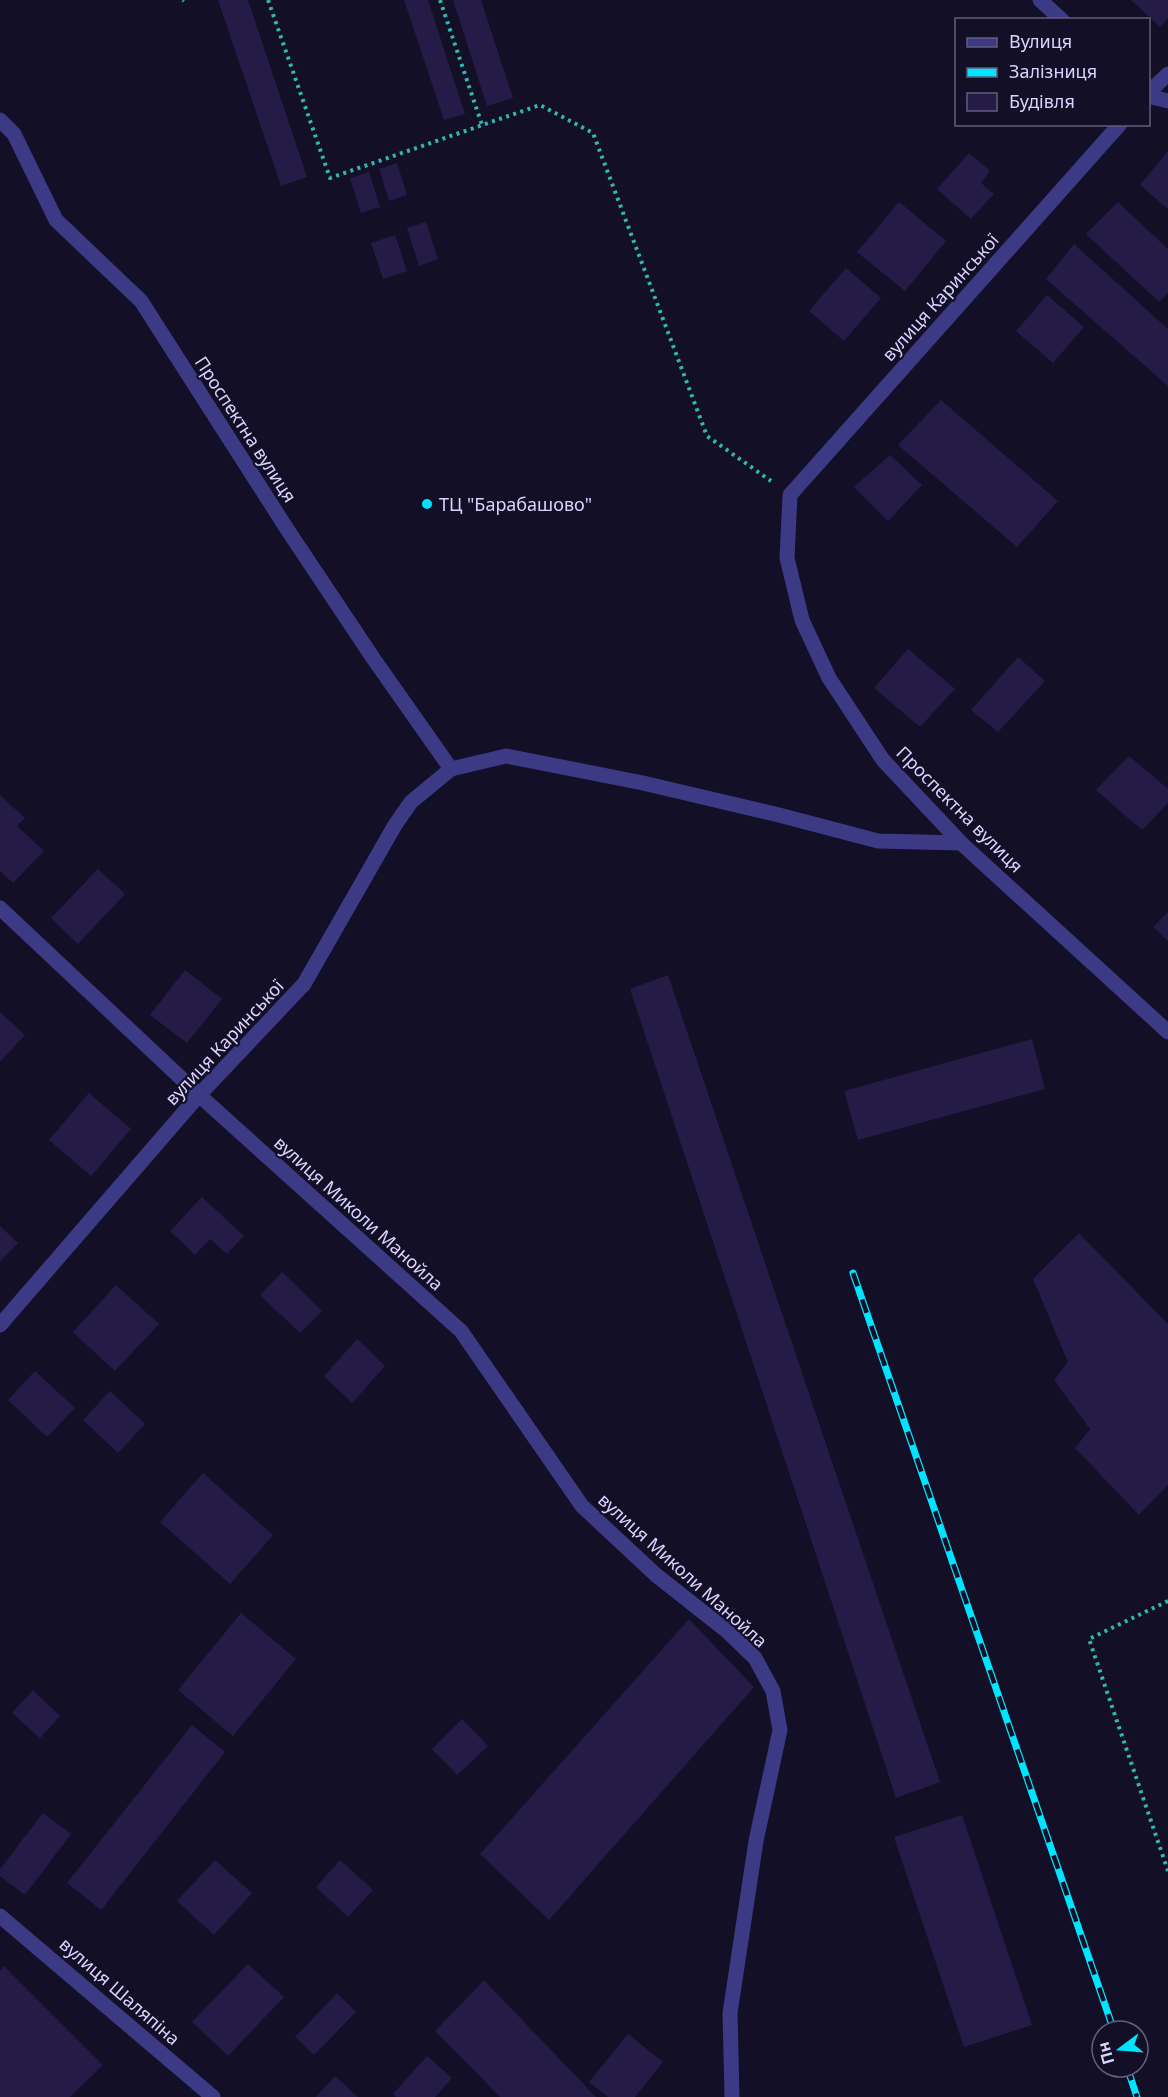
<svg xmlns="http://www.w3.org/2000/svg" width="1168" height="2097" font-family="'Noto Sans',sans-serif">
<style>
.building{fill:#241b47}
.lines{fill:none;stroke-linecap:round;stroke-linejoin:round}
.path{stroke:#2fb8b0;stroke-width:4;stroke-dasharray:3 4.5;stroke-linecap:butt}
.street{stroke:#3d3a85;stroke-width:15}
.rail-casing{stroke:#00e5ff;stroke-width:7}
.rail{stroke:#130f26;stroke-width:4.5;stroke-dasharray:14;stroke-linecap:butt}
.poi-dot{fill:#00e5ff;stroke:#130f26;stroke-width:2}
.labels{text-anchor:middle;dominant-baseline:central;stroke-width:4.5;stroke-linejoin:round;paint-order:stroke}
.street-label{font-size:18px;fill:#d9d4ff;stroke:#130f26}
.poi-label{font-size:18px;fill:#d9d4ff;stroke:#130f26;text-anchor:start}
</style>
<rect width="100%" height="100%" fill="#130f26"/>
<g class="building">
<path d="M 218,0 L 248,0 L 307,177 L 281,186 Z"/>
<path d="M 404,0 L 428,0 L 465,114 L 444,120 Z"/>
<path d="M 453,0 L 481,0 L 513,98 L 487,106 Z"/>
<path d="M 1131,0 L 1168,0 L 1168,18 L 1160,27 Z"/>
<path d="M 1168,151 L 1168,209 L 1140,185 Z"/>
<path d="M 969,153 L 990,171 L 981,183 L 994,194 L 971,219 L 937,189 Z"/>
<path d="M 397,163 L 407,195 L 389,201 L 379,169 Z"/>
<path d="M 369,172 L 380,207 L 361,213 L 350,178 Z"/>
<path d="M 899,202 L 946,241 L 905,291 L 857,252 Z"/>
<path d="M 1118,202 L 1168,249 L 1168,293 L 1159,302 L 1086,234 Z"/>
<path d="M 426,222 L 438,259 L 419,266 L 407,228 Z"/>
<path d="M 395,235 L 407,271 L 383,279 L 371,243 Z"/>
<path d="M 1074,244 L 1168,329 L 1168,386 L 1046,279 Z"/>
<path d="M 846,268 L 881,298 L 844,341 L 809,311 Z"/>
<path d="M 1047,295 L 1084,327 L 1053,363 L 1016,331 Z"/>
<path d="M 941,400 L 1058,501 L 1017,547 L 898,445 Z"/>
<path d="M 890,455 L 922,485 L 888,521 L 854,487 Z"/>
<path d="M 908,649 L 955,689 L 920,727 L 874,688 Z"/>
<path d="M 1018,657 L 1045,681 L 998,732 L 971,710 Z"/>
<path d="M 1129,756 L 1168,789 L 1168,803 L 1142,830 L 1096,790 Z"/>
<path d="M 0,795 L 25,818 L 17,826 L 44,851 L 13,883 L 0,871 Z"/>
<path d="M 98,869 L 125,894 L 78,944 L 51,918 Z"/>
<path d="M 1168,912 L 1168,941 L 1153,927 Z"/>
<path d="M 185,970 L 222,999 L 187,1043 L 150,1015 Z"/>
<path d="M 668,975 L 940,1782 L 896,1798 L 630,989 Z"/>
<path d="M 0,1012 L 25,1035 L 0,1062 Z"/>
<path d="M 1032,1039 L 1045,1089 L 858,1140 L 844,1091 Z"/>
<path d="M 89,1093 L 131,1129 L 91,1176 L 49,1140 Z"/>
<path d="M 202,1197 L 244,1236 L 227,1254 L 210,1239 L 195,1255 L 170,1231 Z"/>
<path d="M 0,1226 L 18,1243 L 0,1262 Z"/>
<path d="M 1079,1233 L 1168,1324 L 1168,1485 L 1139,1515 L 1075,1448 L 1090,1429 L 1054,1380 L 1068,1362 L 1033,1279 Z"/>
<path d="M 282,1272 L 322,1311 L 300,1333 L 260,1295 Z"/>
<path d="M 116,1285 L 159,1324 L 115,1371 L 73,1332 Z"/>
<path d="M 357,1339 L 385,1366 L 352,1403 L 324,1376 Z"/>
<path d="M 35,1371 L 75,1408 L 47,1437 L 8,1400 Z"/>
<path d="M 110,1391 L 145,1424 L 118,1453 L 83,1420 Z"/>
<path d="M 203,1473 L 273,1535 L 230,1584 L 160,1522 Z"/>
<path d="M 241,1613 L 296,1659 L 233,1736 L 178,1690 Z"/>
<path d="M 689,1619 L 754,1687 L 549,1920 L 480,1854 Z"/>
<path d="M 33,1690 L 60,1716 L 40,1738 L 12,1713 Z"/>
<path d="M 462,1719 L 488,1746 L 457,1775 L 432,1749 Z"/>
<path d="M 192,1725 L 225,1752 L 101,1910 L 67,1883 Z"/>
<path d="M 43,1813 L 71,1834 L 25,1895 L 0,1876 L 0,1869 Z"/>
<path d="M 962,1815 L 1032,2025 L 964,2047 L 894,1837 Z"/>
<path d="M 215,1860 L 252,1893 L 214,1935 L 177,1901 Z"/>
<path d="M 340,1860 L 373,1890 L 348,1917 L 316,1887 Z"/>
<path d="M 248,1964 L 284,1997 L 228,2056 L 192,2022 Z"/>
<path d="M 4,1966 L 103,2065 L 70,2097 L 0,2097 L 0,1971 Z"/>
<path d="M 484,1980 L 596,2097 L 500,2097 L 435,2031 Z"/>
<path d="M 337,1993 L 356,2012 L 314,2055 L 295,2037 Z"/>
<path d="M 628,2034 L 663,2062 L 635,2097 L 608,2097 L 589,2082 Z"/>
<path d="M 427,2056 L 452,2078 L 435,2097 L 396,2097 L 393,2094 Z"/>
<path d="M 335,2076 L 358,2097 L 316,2097 Z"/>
</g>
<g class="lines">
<g class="path">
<path d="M 183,0 L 184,1"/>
<path d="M 268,0 L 330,178 L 540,105 L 593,133 L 707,436 L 771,481"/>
<path d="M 440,0 L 482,125"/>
<path d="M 1168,1601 L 1089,1639 L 1168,1871"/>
</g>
<g class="street">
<path d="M 1040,0 L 1062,20"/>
<path d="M 1148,93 L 1168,74"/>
<path d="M 1148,96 L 1168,101"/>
<path d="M 0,120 L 14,134 L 56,220 L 141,301 L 287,529 L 373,658 L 451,769"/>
<path d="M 1120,124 L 790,495 L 787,558 L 802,620 L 829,678 L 883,760 L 961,843 L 1168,1032"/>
<path d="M 0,908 L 199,1095 L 461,1331 L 582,1506 L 656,1575 L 727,1631 L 755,1658 L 773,1691 L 780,1730 L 756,1841 L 730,2013 L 732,2097"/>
<path d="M 0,1325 L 199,1095 L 304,984 L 395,825 L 411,802 L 451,769 L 506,756 L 643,783 L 779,815 L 878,841 L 961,843"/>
<path d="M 0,1916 L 213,2097"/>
</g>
<defs>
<g id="rail">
<path d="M 853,1273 L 1114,2031"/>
<path d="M 1127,2067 L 1137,2097"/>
</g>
</defs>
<use href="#rail" class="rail-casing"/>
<use href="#rail" class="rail"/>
</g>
<circle class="poi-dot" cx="427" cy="504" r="6"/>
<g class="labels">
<g class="street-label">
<text transform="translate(940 297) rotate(-48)">вулиця Каринської</text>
<text transform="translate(246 429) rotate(57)">Проспектна вулиця</text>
<text transform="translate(960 809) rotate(45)">Проспектна вулиця</text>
<text transform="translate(224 1042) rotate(-47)">вулиця Каринської</text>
<text transform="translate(359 1213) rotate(42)">вулиця Миколи Манойла</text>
<text transform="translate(683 1570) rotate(42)">вулиця Миколи Манойла</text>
<text transform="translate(120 1991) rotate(41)">вулиця Шаляпіна</text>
</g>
<g class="poi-label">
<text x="439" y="504">ТЦ "Барабашово"</text>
</g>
</g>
<rect x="955" y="18" width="195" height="108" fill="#130f26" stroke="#625e7d" stroke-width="1.5"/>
<rect x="967" y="38" width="30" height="9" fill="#3d3a85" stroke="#625e7d" stroke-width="1.5"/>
<text x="1009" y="48" font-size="18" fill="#d9d4ff">Вулиця</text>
<rect x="967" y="68" width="30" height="9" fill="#00e5ff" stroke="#625e7d" stroke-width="1.5"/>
<text x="1009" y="78" font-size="18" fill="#d9d4ff">Залізниця</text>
<rect x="967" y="93" width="30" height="18" fill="#241b47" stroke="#625e7d" stroke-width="1.5"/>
<text x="1009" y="108" font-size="18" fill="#d9d4ff">Будівля</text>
<g transform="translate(1120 2049) rotate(254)"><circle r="28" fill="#130f26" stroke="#625e7d" stroke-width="1.5"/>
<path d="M0-4.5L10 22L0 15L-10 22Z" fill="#00e5ff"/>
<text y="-9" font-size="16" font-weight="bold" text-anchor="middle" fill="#d9d4ff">Пн</text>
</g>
</svg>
